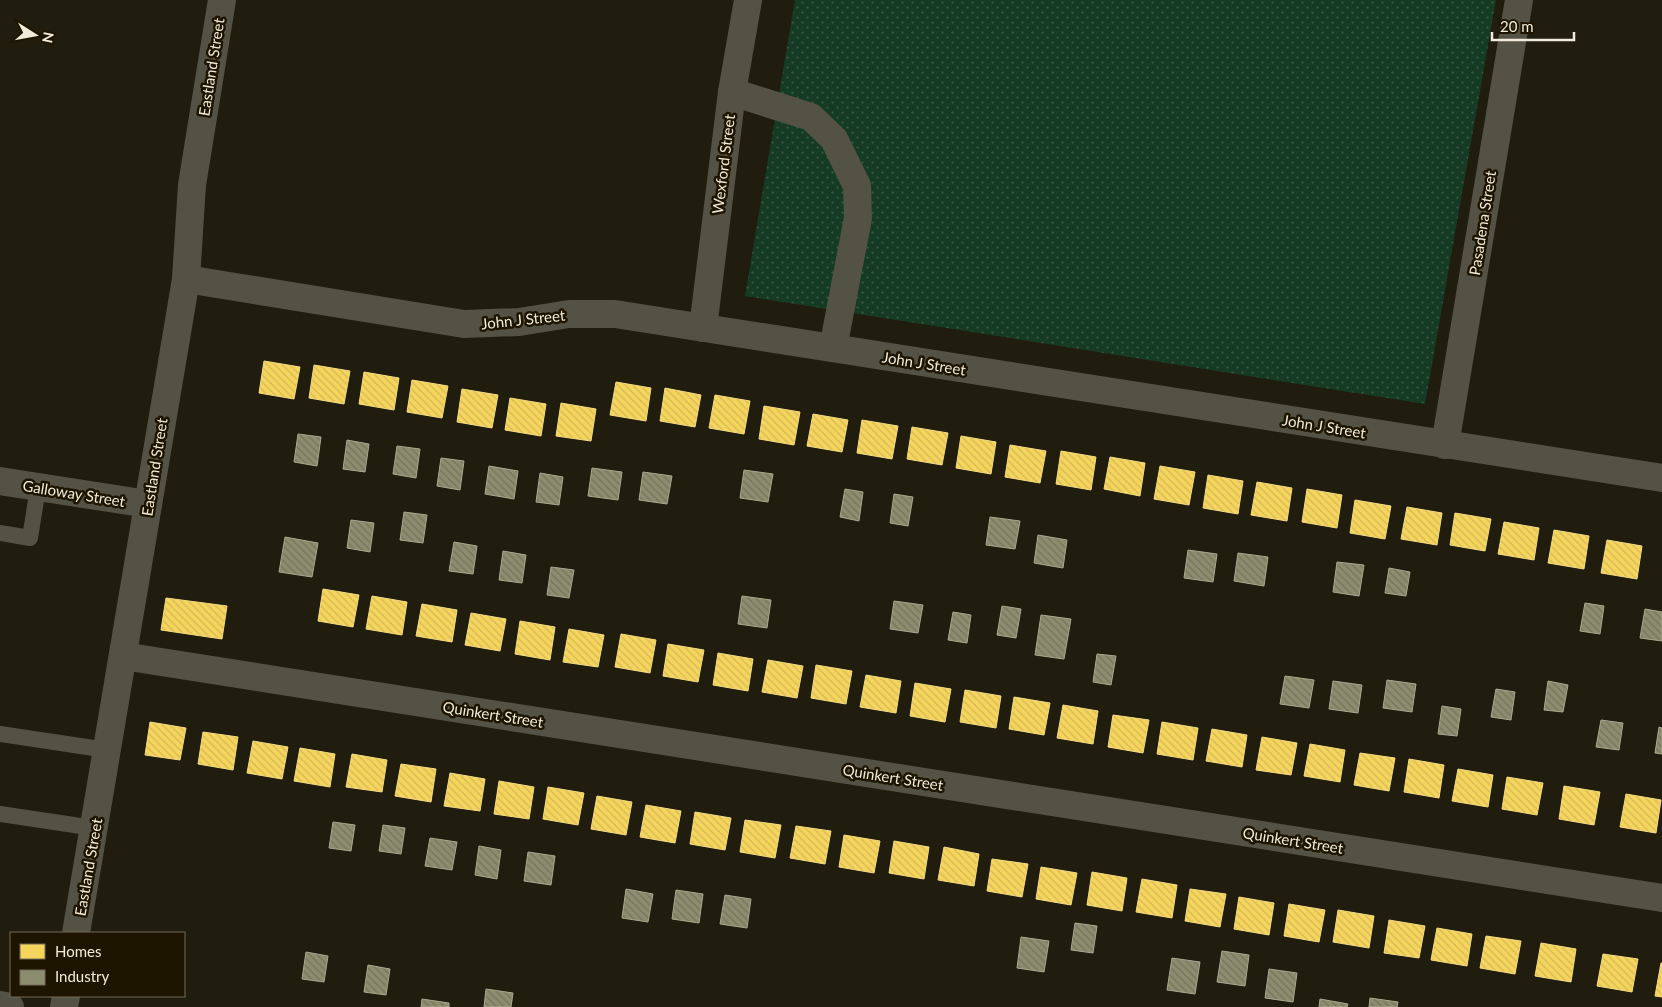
<svg xmlns="http://www.w3.org/2000/svg" width="1662" height="1007" font-family="Lato,sans-serif">
<style>
.grass{fill:url(#grass-dots)}
.homes{fill:url(#homes-back-hatch);stroke:#f4dc82}
.industry{fill:url(#industry-back-hatch);stroke:#aaa88f}
.lines{fill:none;stroke-linecap:round;stroke-linejoin:round}
.service{stroke:#535244;stroke-width:16}
.minor{stroke:#535244;stroke-width:28}
.labels{text-anchor:middle;dominant-baseline:central;stroke-width:5;stroke-linejoin:round;paint-order:stroke}
.street-label{font-size:15px;fill:#f1ebdc;stroke:#1e1500}
</style>
<defs>
<pattern id="grass-dots" width="8" height="8" patternUnits="userSpaceOnUse" patternTransform="scale(1.25)"><rect width="8" height="8" fill="#153b24"/><path d="M2 2h.1M6 6h.1" fill="none" stroke="#385843" stroke-width="1.8" stroke-linecap="round"/></pattern>
<pattern id="homes-back-hatch" width="6" height="6" patternUnits="userSpaceOnUse" patternTransform="scale(1.25)"><rect width="6" height="6" fill="#f6d55c"/><path d="M-1 5l2 2M0 0l6 6M5-1l2 2" fill="none" stroke="#d3b857"/></pattern>
<pattern id="industry-back-hatch" width="6" height="6" patternUnits="userSpaceOnUse" patternTransform="scale(1.25)"><rect width="6" height="6" fill="#8c8c6e"/><path d="M-1 5l2 2M0 0l6 6M5-1l2 2" fill="none" stroke="#74745f"/></pattern>
</defs>
<rect width="100%" height="100%" fill="#201c0e"/>
<path class="grass" d="M 795,0 L 1496,0 L 1425,404 L 745,296 Z"/>
<g class="homes">
<path d="M 264,361 L 300,367 L 294,399 L 259,393 Z"/>
<path d="M 314,365 L 350,371 L 344,404 L 309,398 Z"/>
<path d="M 364,372 L 399,378 L 394,410 L 359,404 Z"/>
<path d="M 412,380 L 448,386 L 442,418 L 407,412 Z"/>
<path d="M 616,382 L 651,388 L 646,421 L 610,415 Z"/>
<path d="M 665,388 L 701,395 L 695,427 L 660,421 Z"/>
<path d="M 462,389 L 498,395 L 492,428 L 457,422 Z"/>
<path d="M 715,395 L 750,401 L 744,434 L 709,428 Z"/>
<path d="M 510,398 L 546,404 L 541,436 L 505,430 Z"/>
<path d="M 561,403 L 596,409 L 591,441 L 556,436 Z"/>
<path d="M 764,406 L 800,412 L 794,445 L 759,439 Z"/>
<path d="M 813,414 L 848,420 L 842,452 L 807,446 Z"/>
<path d="M 862,420 L 898,426 L 892,459 L 857,453 Z"/>
<path d="M 912,427 L 948,433 L 942,465 L 907,459 Z"/>
<path d="M 961,436 L 996,442 L 991,474 L 956,468 Z"/>
<path d="M 1010,445 L 1046,451 L 1040,483 L 1005,477 Z"/>
<path d="M 1061,451 L 1096,457 L 1091,490 L 1056,484 Z"/>
<path d="M 1110,457 L 1145,463 L 1140,496 L 1104,489 Z"/>
<path d="M 1160,466 L 1195,472 L 1189,505 L 1154,499 Z"/>
<path d="M 1208,475 L 1243,481 L 1238,514 L 1203,508 Z"/>
<path d="M 1257,482 L 1292,488 L 1287,521 L 1251,515 Z"/>
<path d="M 1307,489 L 1342,495 L 1337,528 L 1302,522 Z"/>
<path d="M 1355,500 L 1391,506 L 1385,539 L 1350,533 Z"/>
<path d="M 1407,507 L 1442,513 L 1437,545 L 1401,539 Z"/>
<path d="M 1455,513 L 1491,519 L 1485,551 L 1450,545 Z"/>
<path d="M 1504,522 L 1539,528 L 1534,560 L 1498,554 Z"/>
<path d="M 1554,530 L 1589,536 L 1584,569 L 1548,563 Z"/>
<path d="M 1607,540 L 1642,546 L 1637,579 L 1601,573 Z"/>
<path d="M 323,589 L 359,595 L 353,627 L 318,621 Z"/>
<path d="M 372,596 L 407,602 L 402,635 L 366,629 Z"/>
<path d="M 166,598 L 227,606 L 222,639 L 161,630 Z"/>
<path d="M 422,604 L 457,610 L 452,642 L 416,636 Z"/>
<path d="M 471,613 L 506,619 L 500,651 L 465,645 Z"/>
<path d="M 520,621 L 555,627 L 550,660 L 515,654 Z"/>
<path d="M 569,629 L 604,635 L 598,667 L 563,662 Z"/>
<path d="M 621,634 L 656,640 L 650,673 L 615,667 Z"/>
<path d="M 668,644 L 704,650 L 698,682 L 663,676 Z"/>
<path d="M 718,653 L 753,659 L 748,691 L 713,685 Z"/>
<path d="M 768,660 L 803,666 L 797,698 L 762,692 Z"/>
<path d="M 816,665 L 852,671 L 846,704 L 811,698 Z"/>
<path d="M 866,675 L 901,681 L 896,713 L 860,707 Z"/>
<path d="M 915,683 L 951,689 L 945,722 L 910,716 Z"/>
<path d="M 965,690 L 1001,696 L 996,728 L 960,722 Z"/>
<path d="M 1014,697 L 1050,703 L 1044,735 L 1009,729 Z"/>
<path d="M 1063,705 L 1098,711 L 1093,744 L 1057,738 Z"/>
<path d="M 1113,715 L 1149,720 L 1143,753 L 1108,747 Z"/>
<path d="M 150,722 L 186,728 L 180,760 L 145,755 Z"/>
<path d="M 1162,722 L 1198,728 L 1193,760 L 1157,754 Z"/>
<path d="M 1212,729 L 1247,735 L 1242,767 L 1206,761 Z"/>
<path d="M 203,732 L 238,737 L 233,770 L 198,764 Z"/>
<path d="M 1262,737 L 1297,743 L 1291,775 L 1256,770 Z"/>
<path d="M 253,741 L 288,747 L 282,779 L 247,773 Z"/>
<path d="M 1310,744 L 1345,750 L 1340,782 L 1304,776 Z"/>
<path d="M 300,748 L 335,754 L 330,787 L 294,781 Z"/>
<path d="M 1360,753 L 1395,758 L 1389,791 L 1354,785 Z"/>
<path d="M 352,754 L 387,760 L 382,792 L 346,787 Z"/>
<path d="M 1409,759 L 1444,765 L 1439,798 L 1404,792 Z"/>
<path d="M 401,764 L 436,769 L 431,802 L 395,796 Z"/>
<path d="M 1458,769 L 1493,775 L 1488,807 L 1452,801 Z"/>
<path d="M 450,773 L 485,779 L 480,811 L 444,806 Z"/>
<path d="M 1507,777 L 1543,783 L 1537,815 L 1502,809 Z"/>
<path d="M 499,781 L 534,787 L 529,819 L 494,814 Z"/>
<path d="M 1564,786 L 1600,792 L 1594,825 L 1559,819 Z"/>
<path d="M 548,787 L 584,793 L 578,825 L 543,819 Z"/>
<path d="M 1626,794 L 1661,800 L 1656,833 L 1620,827 Z"/>
<path d="M 597,796 L 632,802 L 626,835 L 591,829 Z"/>
<path d="M 646,805 L 681,811 L 675,843 L 640,837 Z"/>
<path d="M 695,812 L 731,818 L 725,850 L 690,844 Z"/>
<path d="M 745,820 L 781,825 L 775,858 L 740,852 Z"/>
<path d="M 796,826 L 831,831 L 825,864 L 790,858 Z"/>
<path d="M 844,835 L 880,841 L 874,873 L 839,867 Z"/>
<path d="M 894,841 L 929,847 L 924,879 L 889,873 Z"/>
<path d="M 944,847 L 979,854 L 974,886 L 938,880 Z"/>
<path d="M 992,859 L 1028,864 L 1022,897 L 987,891 Z"/>
<path d="M 1041,867 L 1077,873 L 1071,905 L 1036,899 Z"/>
<path d="M 1092,872 L 1127,878 L 1122,911 L 1087,905 Z"/>
<path d="M 1142,879 L 1177,885 L 1172,918 L 1136,912 Z"/>
<path d="M 1190,889 L 1226,894 L 1220,927 L 1185,921 Z"/>
<path d="M 1239,897 L 1274,903 L 1269,935 L 1234,929 Z"/>
<path d="M 1289,904 L 1325,910 L 1319,942 L 1284,936 Z"/>
<path d="M 1338,910 L 1374,916 L 1369,948 L 1333,942 Z"/>
<path d="M 1389,920 L 1425,926 L 1419,958 L 1384,953 Z"/>
<path d="M 1437,928 L 1472,934 L 1467,966 L 1431,960 Z"/>
<path d="M 1486,936 L 1521,941 L 1515,974 L 1480,968 Z"/>
<path d="M 1541,943 L 1576,949 L 1571,982 L 1535,976 Z"/>
<path d="M 1603,954 L 1638,959 L 1632,992 L 1597,986 Z"/>
<path d="M 1661,963 L 1662,963 L 1662,997 L 1655,996 Z"/>
</g>
<g class="industry">
<path d="M 298,434 L 321,437 L 317,466 L 294,462 Z"/>
<path d="M 347,440 L 369,444 L 365,472 L 343,469 Z"/>
<path d="M 397,446 L 420,449 L 416,478 L 393,474 Z"/>
<path d="M 441,458 L 464,461 L 460,490 L 437,486 Z"/>
<path d="M 489,466 L 518,471 L 514,499 L 485,494 Z"/>
<path d="M 592,468 L 622,472 L 618,500 L 588,496 Z"/>
<path d="M 744,470 L 773,474 L 768,502 L 740,498 Z"/>
<path d="M 643,472 L 672,476 L 667,504 L 639,500 Z"/>
<path d="M 540,473 L 563,477 L 559,505 L 536,502 Z"/>
<path d="M 845,489 L 863,492 L 859,521 L 840,517 Z"/>
<path d="M 894,494 L 913,497 L 908,526 L 890,523 Z"/>
<path d="M 404,512 L 427,515 L 423,543 L 400,540 Z"/>
<path d="M 990,517 L 1020,521 L 1015,549 L 986,545 Z"/>
<path d="M 351,520 L 374,523 L 370,552 L 347,548 Z"/>
<path d="M 1038,535 L 1067,540 L 1063,568 L 1034,563 Z"/>
<path d="M 285,537 L 318,543 L 312,577 L 279,572 Z"/>
<path d="M 454,542 L 477,546 L 473,574 L 449,571 Z"/>
<path d="M 1188,550 L 1217,554 L 1213,582 L 1184,578 Z"/>
<path d="M 503,551 L 526,555 L 522,583 L 499,580 Z"/>
<path d="M 1238,553 L 1268,557 L 1264,586 L 1234,581 Z"/>
<path d="M 1337,562 L 1364,565 L 1359,596 L 1333,592 Z"/>
<path d="M 551,567 L 574,570 L 569,598 L 547,595 Z"/>
<path d="M 1389,568 L 1410,572 L 1406,596 L 1385,593 Z"/>
<path d="M 742,596 L 771,600 L 767,628 L 738,624 Z"/>
<path d="M 894,601 L 923,605 L 918,633 L 890,629 Z"/>
<path d="M 1585,603 L 1604,606 L 1600,634 L 1580,631 Z"/>
<path d="M 1002,606 L 1021,609 L 1016,638 L 997,635 Z"/>
<path d="M 1645,609 L 1662,612 L 1662,641 L 1640,638 Z"/>
<path d="M 953,612 L 971,615 L 967,643 L 948,640 Z"/>
<path d="M 1041,615 L 1071,619 L 1064,659 L 1035,655 Z"/>
<path d="M 1097,654 L 1116,656 L 1111,685 L 1093,682 Z"/>
<path d="M 1285,676 L 1314,680 L 1309,708 L 1280,704 Z"/>
<path d="M 1387,680 L 1416,684 L 1412,712 L 1383,708 Z"/>
<path d="M 1333,681 L 1362,685 L 1358,713 L 1329,709 Z"/>
<path d="M 1548,681 L 1568,685 L 1563,712 L 1544,710 Z"/>
<path d="M 1496,689 L 1515,692 L 1511,720 L 1491,717 Z"/>
<path d="M 1442,706 L 1461,709 L 1457,736 L 1438,734 Z"/>
<path d="M 1601,720 L 1623,723 L 1619,750 L 1596,747 Z"/>
<path d="M 1659,727 L 1662,728 L 1662,754 L 1655,753 Z"/>
<path d="M 333,822 L 355,825 L 351,851 L 329,848 Z"/>
<path d="M 383,825 L 405,828 L 401,854 L 379,851 Z"/>
<path d="M 430,838 L 457,842 L 452,870 L 425,866 Z"/>
<path d="M 479,846 L 501,850 L 497,879 L 475,875 Z"/>
<path d="M 528,852 L 555,856 L 551,885 L 524,881 Z"/>
<path d="M 626,889 L 653,894 L 648,922 L 622,918 Z"/>
<path d="M 676,890 L 703,894 L 699,923 L 672,919 Z"/>
<path d="M 725,895 L 751,899 L 747,928 L 720,924 Z"/>
<path d="M 1075,923 L 1097,926 L 1093,953 L 1071,950 Z"/>
<path d="M 1021,937 L 1049,941 L 1044,972 L 1017,968 Z"/>
<path d="M 1222,951 L 1249,955 L 1245,986 L 1217,982 Z"/>
<path d="M 306,952 L 328,956 L 324,982 L 302,979 Z"/>
<path d="M 1172,958 L 1200,962 L 1195,994 L 1167,990 Z"/>
<path d="M 368,965 L 390,969 L 386,995 L 364,992 Z"/>
<path d="M 1269,969 L 1297,973 L 1293,1002 L 1265,998 Z"/>
<path d="M 486,989 L 513,993 L 511,1007 L 484,1007 Z"/>
<path d="M 1370,998 L 1398,1002 L 1397,1007 L 1369,1007 Z"/>
<path d="M 422,999 L 449,1003 L 449,1007 L 421,1007 Z"/>
<path d="M 1320,999 L 1348,1004 L 1347,1007 L 1319,1007 Z"/>
</g>
<g class="lines">
<g class="service">
<path d="M 0,533 L 30,538 L 38,488"/>
<path d="M 0,734 L 107,750"/>
<path d="M 0,814 L 94,828"/>
</g>
<g class="minor">
<path d="M 732,92 L 811,117 L 834,139 L 857,186 L 858,218 L 833,348"/>
<path d="M 186,279 L 464,324 L 519,322 L 569,314 L 615,314 L 1662,478"/>
<path d="M 703,328 L 732,92 L 748,0"/>
<path d="M 1445,445 L 1519,0"/>
<path d="M 0,481 L 148,504"/>
<path d="M 123,656 L 1662,898"/>
<path d="M 76,933 L 186,279 L 192,185 L 222,0"/>
<path d="M 0,1005 L 10,1007"/>
<path d="M 64,1007 L 66,996"/>
</g>
</g>
<g class="labels">
<g class="street-label">
<text transform="translate(211 67) rotate(-81)">Eastland Street</text>
<text transform="translate(723 164) rotate(-83)">Wexford Street</text>
<text transform="translate(1482 223) rotate(-81)">Pasadena Street</text>
<text transform="translate(523 319) rotate(-6)">John J Street</text>
<text transform="translate(924 363) rotate(9)">John J Street</text>
<text transform="translate(1324 426) rotate(9)">John J Street</text>
<text transform="translate(154 467) rotate(-81)">Eastland Street</text>
<text transform="translate(74 493) rotate(9)">Galloway Street</text>
<text transform="translate(493 714) rotate(9)">Quinkert Street</text>
<text transform="translate(893 777) rotate(9)">Quinkert Street</text>
<text transform="translate(1293 840) rotate(9)">Quinkert Street</text>
<text transform="translate(88 867) rotate(-80)">Eastland Street</text>
</g>
</g>
<rect x="10" y="932" width="175" height="65" fill="#1e1500" stroke="#726b58"/>
<rect x="20" y="944" width="25" height="15" fill="#f6d55c" stroke="#726b58"/>
<text x="55" y="957" font-size="15" fill="#f1ebdc">Homes</text>
<rect x="20" y="970" width="25" height="15" fill="#8c8c6e" stroke="#726b58"/>
<text x="55" y="982" font-size="15" fill="#f1ebdc">Industry</text>
<g transform="translate(35 35) rotate(101)" stroke="#1e1500" stroke-width="4" paint-order="stroke">
<path d="M0-4L9 19L0 12L-9 19Z" fill="#f1ebdc"/>
<text y="-8" font-size="14" font-weight="bold" text-anchor="middle" fill="#f1ebdc">N</text>
</g>
<path d="M1492 32v8h82v-8" fill="none" stroke="#f1ebdc" stroke-width="2.5"/>
<text x="1500" y="32" font-size="15" fill="#f1ebdc" stroke="#1e1500" stroke-width="4" paint-order="stroke">20 m</text>
</svg>
